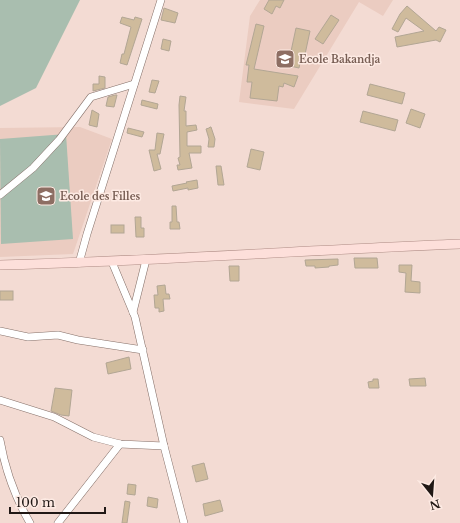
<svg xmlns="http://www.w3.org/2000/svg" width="460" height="523" font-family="'Libre Baskerville',serif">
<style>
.built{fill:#ebccc1}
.green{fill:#a9beaf}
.building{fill:#cfbb9c;stroke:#b2a694}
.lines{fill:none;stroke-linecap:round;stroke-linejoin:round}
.minor-casing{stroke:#857069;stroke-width:8}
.major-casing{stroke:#ae8c85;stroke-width:10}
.minor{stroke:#fff;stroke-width:7}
.major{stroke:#fddfda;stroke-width:9}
.labels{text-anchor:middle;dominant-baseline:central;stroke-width:3;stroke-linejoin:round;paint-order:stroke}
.education-label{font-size:10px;font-weight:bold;fill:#785e54;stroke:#fdeae3;text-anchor:start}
</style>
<rect width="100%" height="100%" fill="#f3dbd3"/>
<g class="built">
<path d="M 260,0 L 393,0 L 383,16 L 359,2 L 294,109 L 239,102 L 250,16 Z"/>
<path d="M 80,127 L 112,139 L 73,254 L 0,257 L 0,128 Z"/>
</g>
<g class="green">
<path d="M 0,0 L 80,0 L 36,88 L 0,106 Z"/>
<path d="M 66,134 L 73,239 L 1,244 L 0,139 Z"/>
</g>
<g class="building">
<path d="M 269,0 L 284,0 L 280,8 L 276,6 L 272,14 L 264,9 Z"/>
<path d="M 407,6 L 436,31 L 439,27 L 446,30 L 440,42 L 436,40 L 397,47 L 395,37 L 424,31 L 406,18 L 398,32 L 392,29 L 400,14 Z"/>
<path d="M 164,8 L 178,13 L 175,23 L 161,20 Z"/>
<path d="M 331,15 L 339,20 L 323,44 L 315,39 Z"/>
<path d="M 122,17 L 134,20 L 135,17 L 142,19 L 127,65 L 120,63 L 122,54 L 124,54 L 131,27 L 120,23 Z"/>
<path d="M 256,24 L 264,26 L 254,69 L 298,76 L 294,87 L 284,83 L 283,87 L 279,86 L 277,101 L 250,98 L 252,82 L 247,82 L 249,65 L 246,65 Z"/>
<path d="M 296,28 L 310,31 L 304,59 L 301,58 L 299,68 L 290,66 L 292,56 L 290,56 Z"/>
<path d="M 163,39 L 171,41 L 169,51 L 161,49 Z"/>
<path d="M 99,76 L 105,77 L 105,88 L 93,91 L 93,84 L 99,84 Z"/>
<path d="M 152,80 L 159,81 L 155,93 L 149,92 Z"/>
<path d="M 370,84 L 405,93 L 402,104 L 367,95 Z"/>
<path d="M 115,95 L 117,95 L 114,107 L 106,106 L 108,97 Z"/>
<path d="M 180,96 L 186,97 L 184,111 L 186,111 L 186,126 L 196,125 L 197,130 L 187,132 L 187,146 L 201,146 L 201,153 L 189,153 L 192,168 L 178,170 L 177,165 L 180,165 L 178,158 L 180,157 L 179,105 Z"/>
<path d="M 142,100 L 158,104 L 157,109 L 141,105 Z"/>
<path d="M 411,109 L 425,114 L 420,128 L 406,123 Z"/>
<path d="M 92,110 L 99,114 L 97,127 L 89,125 Z"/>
<path d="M 363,111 L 398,120 L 395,131 L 360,122 Z"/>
<path d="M 210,127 L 211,127 L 215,139 L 214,147 L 208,147 L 209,139 L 206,129 L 209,128 Z"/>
<path d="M 128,128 L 144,132 L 142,137 L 127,133 Z"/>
<path d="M 157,133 L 164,134 L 160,154 L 157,154 L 161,169 L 154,171 L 149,150 L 155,150 Z"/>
<path d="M 251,149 L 264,152 L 260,170 L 247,167 Z"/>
<path d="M 216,166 L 221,166 L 224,185 L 218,185 Z"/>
<path d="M 197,180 L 198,188 L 188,190 L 188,188 L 173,191 L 172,186 L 187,183 L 186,182 Z"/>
<path d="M 172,206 L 176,206 L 177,222 L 179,222 L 180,229 L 170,229 L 170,222 L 172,222 Z"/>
<path d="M 135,217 L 141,217 L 141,228 L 144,228 L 144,237 L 136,237 Z"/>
<rect x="111" y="225" width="13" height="8"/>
<path d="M 354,258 L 377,258 L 378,268 L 355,268 Z"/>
<path d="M 338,259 L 338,265 L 329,266 L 329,267 L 315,268 L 315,266 L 306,266 L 305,260 Z"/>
<path d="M 399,265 L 412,265 L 411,281 L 420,282 L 420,293 L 405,292 L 406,273 L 399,272 Z"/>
<path d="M 229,266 L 239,266 L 239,281 L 230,281 Z"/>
<path d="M 165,285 L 166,294 L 169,294 L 170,299 L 163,299 L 164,311 L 159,312 L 159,308 L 155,308 L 154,295 L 158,295 L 157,286 Z"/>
<rect x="0" y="291" width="13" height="9"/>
<path d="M 129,357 L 131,369 L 108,374 L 106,363 Z"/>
<path d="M 425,378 L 426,386 L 410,386 L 409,379 Z"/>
<path d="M 373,379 L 378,379 L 379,388 L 369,388 L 368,382 L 373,381 Z"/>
<path d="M 55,388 L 72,390 L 69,416 L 61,415 L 51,411 Z"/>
<path d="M 204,463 L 208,479 L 196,482 L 192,466 Z"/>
<path d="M 128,484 L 136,485 L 135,495 L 127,494 Z"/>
<path d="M 148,497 L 158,499 L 157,508 L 147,506 Z"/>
<path d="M 220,500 L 223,511 L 205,516 L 203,504 Z"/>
<path d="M 125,501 L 130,502 L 127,523 L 122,523 Z"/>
</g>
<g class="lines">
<defs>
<g id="minor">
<path d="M 0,195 L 33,168 L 59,140 L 91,97 L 134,84"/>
<path d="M 112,262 L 135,317 L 164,446 L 184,523"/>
<path d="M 79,263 L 87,234 L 161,0"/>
<path d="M 133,312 L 146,260"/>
<path d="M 0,331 L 28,337 L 58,335 L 78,340 L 143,350"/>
<path d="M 0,400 L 54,417 L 93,437 L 120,444 L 164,446"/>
<path d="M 0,440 C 5,469 15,497 30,523"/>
<path d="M 58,523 L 120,444"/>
</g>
<path id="major" d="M 0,265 C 153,261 307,250 460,244"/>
</defs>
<use href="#minor" class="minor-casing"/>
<use href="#major" class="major-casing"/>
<use href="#minor" class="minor"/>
<use href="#major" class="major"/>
</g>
<defs>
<symbol id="school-square" viewBox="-11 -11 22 22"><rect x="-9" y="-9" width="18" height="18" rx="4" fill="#8d6e63" stroke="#fdeae3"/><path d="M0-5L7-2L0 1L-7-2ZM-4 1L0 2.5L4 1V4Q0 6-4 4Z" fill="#fff"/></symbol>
</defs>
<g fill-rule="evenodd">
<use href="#school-square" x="274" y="48" width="22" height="22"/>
<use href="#school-square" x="35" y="185" width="22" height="22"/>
</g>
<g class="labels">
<g class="education-label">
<text x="299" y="59">Ecole Bakandja</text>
<text x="60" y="196">Ecole des Filles</text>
</g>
</g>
<g transform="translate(432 495) rotate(163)" stroke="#fdeae3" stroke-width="3" paint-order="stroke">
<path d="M0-3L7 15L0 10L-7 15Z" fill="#201815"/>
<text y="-6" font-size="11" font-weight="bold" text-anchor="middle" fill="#201815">N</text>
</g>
<path d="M10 507v6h95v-6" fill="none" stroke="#201815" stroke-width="2"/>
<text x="16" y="507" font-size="12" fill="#201815" stroke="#fdeae3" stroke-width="3" paint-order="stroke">100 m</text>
</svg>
